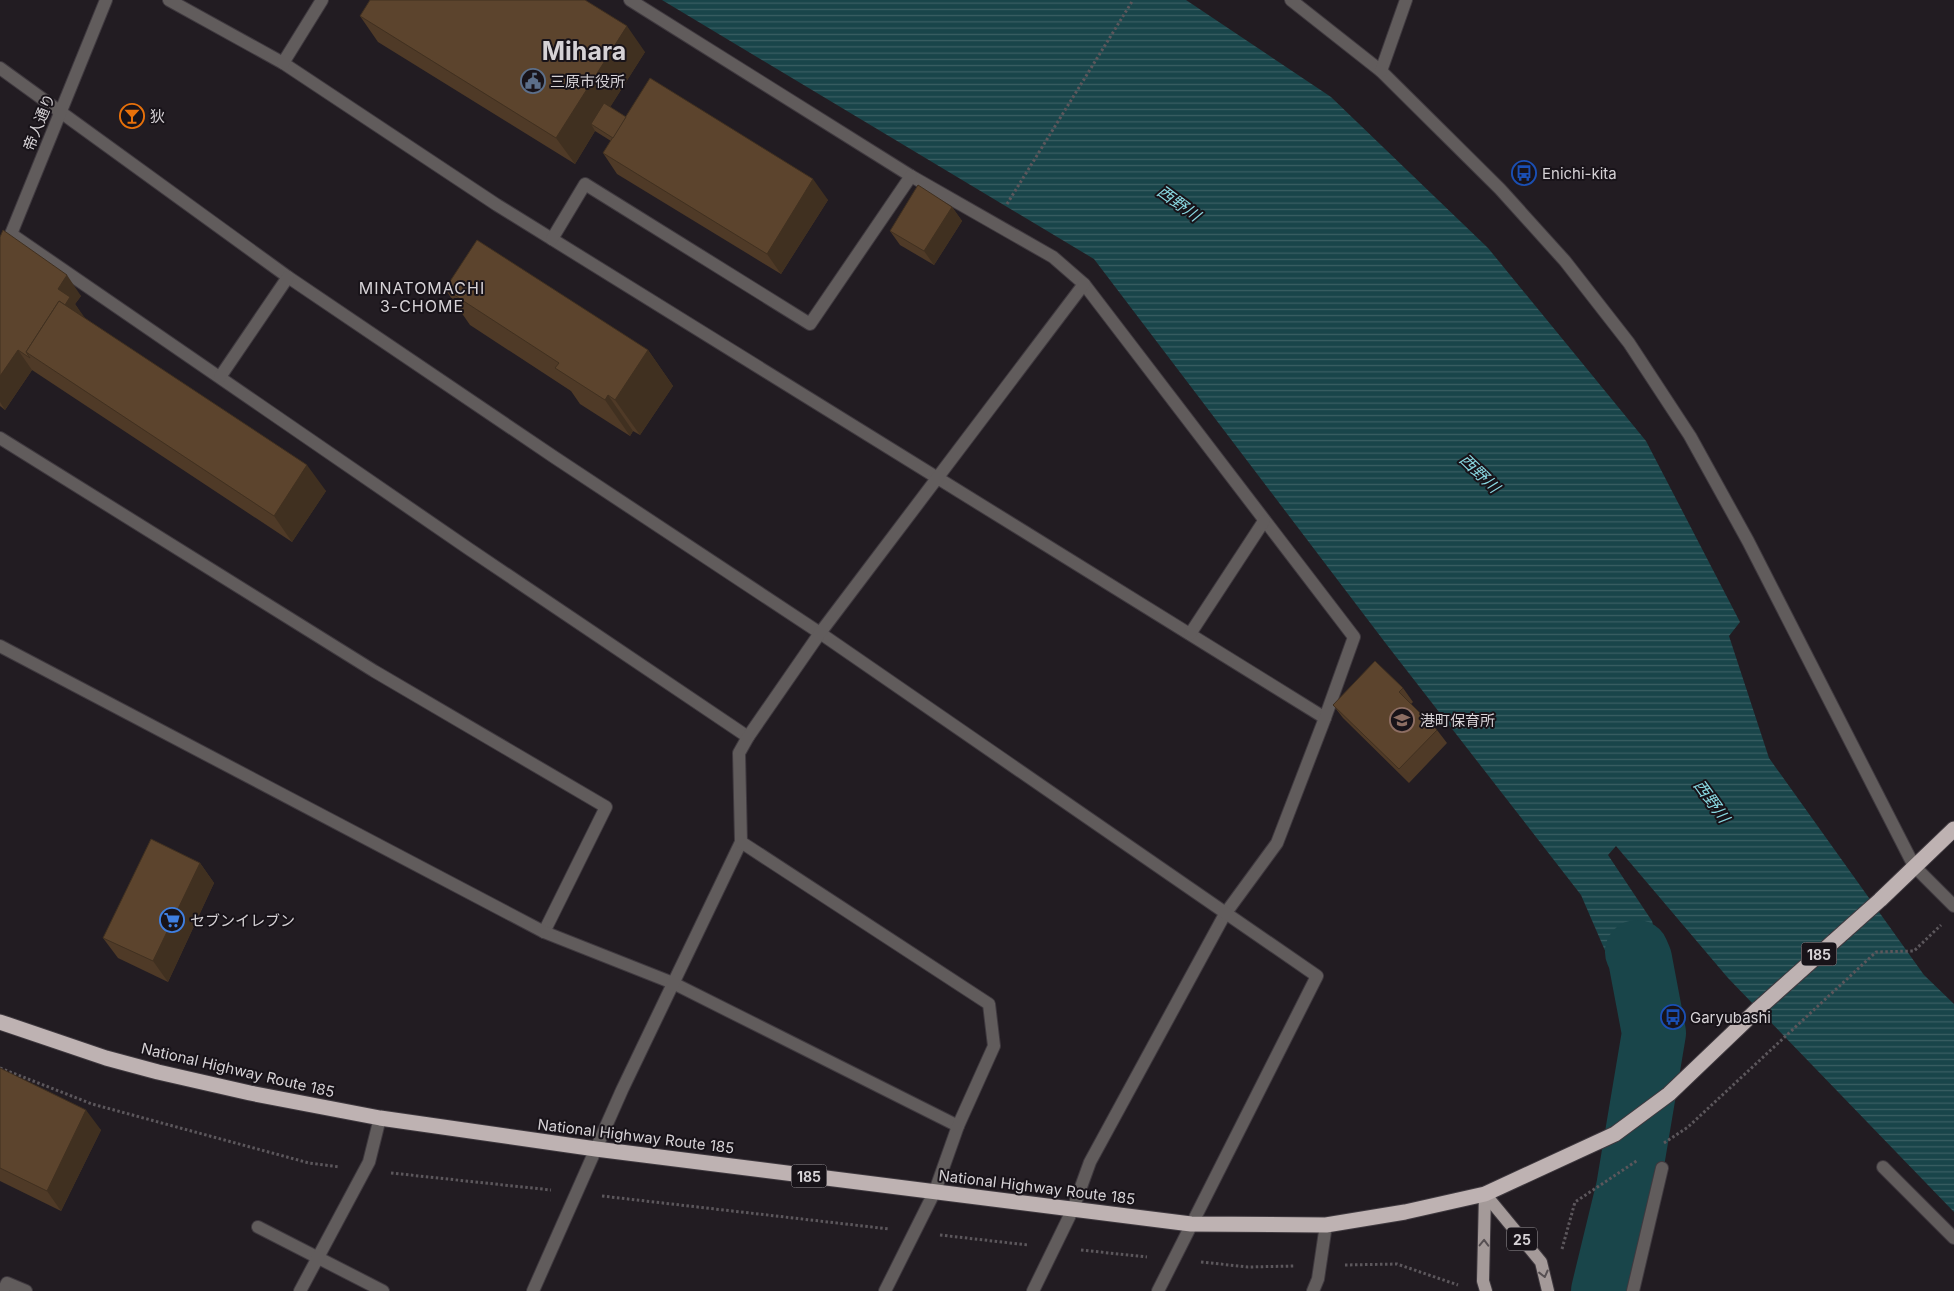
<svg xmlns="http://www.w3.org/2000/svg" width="1954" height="1291" font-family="Inter,'Noto Sans JP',sans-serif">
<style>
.water{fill:url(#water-rules)}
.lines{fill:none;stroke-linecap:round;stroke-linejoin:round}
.river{stroke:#19454a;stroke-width:64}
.minor-casing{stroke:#3f393f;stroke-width:14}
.major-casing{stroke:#3f393f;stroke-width:14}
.highway-casing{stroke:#3f393f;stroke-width:17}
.path{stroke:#5c575c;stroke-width:3;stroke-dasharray:2.5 2.5;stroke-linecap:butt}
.minor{stroke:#615c5c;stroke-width:12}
.major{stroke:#a49a99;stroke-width:12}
.highway{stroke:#beb2b2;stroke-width:15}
.wall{fill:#4f3a27}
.shaded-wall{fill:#403020}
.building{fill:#5c442d;stroke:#403020}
.oneway{stroke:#575053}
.labels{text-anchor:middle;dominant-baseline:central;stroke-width:4;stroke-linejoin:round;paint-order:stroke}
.shield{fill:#181319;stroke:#9d999d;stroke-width:1}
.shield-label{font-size:14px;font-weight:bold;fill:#d6d2d6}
.poi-label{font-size:15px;fill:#d6d2d6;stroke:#181319;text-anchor:start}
.street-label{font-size:15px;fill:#d6d2d6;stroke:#181319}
.water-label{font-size:16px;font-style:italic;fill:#89d8e1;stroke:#181319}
.neighbourhood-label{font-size:16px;letter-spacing:1px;fill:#d6d2d6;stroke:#181319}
.town-label{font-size:25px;font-weight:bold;fill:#d6d2d6;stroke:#181319}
</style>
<defs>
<pattern id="water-rules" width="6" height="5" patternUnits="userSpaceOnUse" patternTransform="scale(1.25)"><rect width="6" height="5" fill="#19454a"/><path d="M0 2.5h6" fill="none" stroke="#3a5f63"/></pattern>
</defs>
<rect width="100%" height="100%" fill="#221c22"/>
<path class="water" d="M 662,0 L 1186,0 L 1331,97 L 1488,248 L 1646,441 L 1740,622 L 1729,636 L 1769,758 L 1924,975 L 1954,1004 L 1954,1212 L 1728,978 L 1616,846 L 1608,855 L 1652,921 L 1681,1022 L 1630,1051 L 1622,990 L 1581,895 L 1387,645 L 1094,259 Z"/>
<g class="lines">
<path class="river" d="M 1603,1291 L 1628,1188 L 1654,1033 L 1640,959 L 1637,952"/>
<defs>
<g id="minor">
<path d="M 169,0 L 283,63 L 497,205 L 1325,718"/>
<path d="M 630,0 L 911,176 L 1053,257 L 1084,284 L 1354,637 L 1325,718 L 1277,843 L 1225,914 L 1090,1162 L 1073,1209 L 1033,1291"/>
<path d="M 1291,0 L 1381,71 L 1500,189 L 1565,261 L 1629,343 L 1690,436 L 1748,541 L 1914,866 L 1954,906"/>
<path d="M 283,63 L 322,0"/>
<path d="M 0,68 L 288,277 L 554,457 L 820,633 L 1317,976 L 1158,1291"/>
<path d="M 1381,71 L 1406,0"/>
<path d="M 11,234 L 469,549 L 748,737"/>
<path d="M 552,239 L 585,184 L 810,324 L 911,176"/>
<path d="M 0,256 L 11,234 L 106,0"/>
<path d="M 220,377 L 288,277"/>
<path d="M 0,438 L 374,671 L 606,807 L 544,932"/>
<path d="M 1190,634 L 1264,521"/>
<path d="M 0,646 L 544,932 L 673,983 L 958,1126"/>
<path d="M 1883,1167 L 1954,1238"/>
<path d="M 258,1227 L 383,1291"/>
<path d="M 3,1291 L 7,1283 L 26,1291"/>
<path d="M 300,1291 L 369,1162 L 380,1118"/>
<path d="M 533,1291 L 622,1090 L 741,842"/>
<path d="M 885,1291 L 935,1191 L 958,1126 L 994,1046 L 989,1004 L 741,842 L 739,753 L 748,737 L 820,633 L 1084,284"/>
<path d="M 1313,1291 L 1318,1279 L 1326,1225"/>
<path d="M 1633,1291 L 1662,1168"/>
</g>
<g id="major">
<path d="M 1485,1194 L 1541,1262 L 1548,1291"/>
<path d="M 1485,1194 L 1483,1281 L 1486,1291"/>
</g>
<path id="highway" d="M 0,1022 L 106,1058 L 158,1072 L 250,1093 L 380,1118 L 596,1149 L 1191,1224 L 1326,1225 L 1405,1212 L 1485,1194 L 1615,1134 L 1669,1094 L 1759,1008 L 1880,900 L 1954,829"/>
</defs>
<use href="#minor" class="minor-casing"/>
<use href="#major" class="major-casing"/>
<use href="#highway" class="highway-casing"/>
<g class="path">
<path d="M 1007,204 L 1133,0"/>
<path d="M 0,1068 L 92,1104 L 309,1163 L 340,1167"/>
<path d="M 1664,1143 L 1688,1127 L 1876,952 L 1914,951 L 1941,925"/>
<path d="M 391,1173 L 551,1190"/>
<path d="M 602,1196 L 889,1229"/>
<path d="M 940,1235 L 1028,1245"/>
<path d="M 1562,1249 L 1575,1202 L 1638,1160"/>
<path d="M 1081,1250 L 1147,1257"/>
<path d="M 1201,1262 L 1248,1267 L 1294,1266"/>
<path d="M 1345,1265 L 1397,1264 L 1458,1285"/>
</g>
<use href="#minor" class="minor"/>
<use href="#major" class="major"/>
<use href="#highway" class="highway"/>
</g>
<g class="wall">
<path d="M 360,16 L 645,52 L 610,107 L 626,117 L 828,200 L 781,274 L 617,174 L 603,153 L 611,141 L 595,131 L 575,164 L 378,42 Z"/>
<path d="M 952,207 L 962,221 L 934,265 L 900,245 L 890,231 Z"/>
<path d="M 0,237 L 81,296 L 75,304 L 84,318 L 326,491 L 292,542 L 32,370 L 5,410 L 0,406 Z"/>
<path d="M 445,289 L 648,350 L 673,386 L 640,435 L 633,431 L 630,436 L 580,404 L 571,391 L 470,325 Z"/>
<path d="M 1403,688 L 1413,702 L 1411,704 L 1437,730 L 1447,743 L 1409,783 L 1343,718 L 1333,705 Z"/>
<path d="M 200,863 L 214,883 L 168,982 L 118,958 L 103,938 Z"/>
<path d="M 0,1068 L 101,1130 L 61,1211 L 0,1181 Z"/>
</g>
<g class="shaded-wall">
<path d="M 627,26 L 645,52 L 597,128 L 591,124 L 595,131 L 575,164 L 556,138 Z"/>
<path d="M 813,179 L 828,200 L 781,274 L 767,254 Z"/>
<path d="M 952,207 L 962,221 L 934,265 L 924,251 Z"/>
<path d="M 67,275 L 81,296 L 75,304 L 85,318 L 51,368 L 58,289 Z"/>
<path d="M 18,350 L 32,370 L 5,410 L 0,402 L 0,376 Z"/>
<path d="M 648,350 L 673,386 L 640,435 L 615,400 Z"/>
<path d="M 608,395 L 633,431 L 630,436 L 605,400 Z"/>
<path d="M 307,465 L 326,491 L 292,542 L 274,516 Z"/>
<path d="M 200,863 L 214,883 L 168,982 L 153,961 Z"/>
<path d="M 86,1110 L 101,1130 L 61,1211 L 47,1191 Z"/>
</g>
<g class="building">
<path d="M 370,0 L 585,0 L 627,26 L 556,138 L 360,16 Z"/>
<path d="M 650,78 L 813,179 L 767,254 L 603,153 Z"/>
<path d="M 604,103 L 626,117 L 613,138 L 591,124 Z"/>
<path d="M 918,185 L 952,207 L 924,251 L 890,231 Z"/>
<path d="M 3,230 L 67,275 L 58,289 L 70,297 L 65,305 L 59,301 L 26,352 L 30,358 L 18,350 L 0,376 L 0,237 Z"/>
<path d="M 477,240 L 648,350 L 615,400 L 608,395 L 605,400 L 555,368 L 559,363 L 445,289 Z"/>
<path d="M 59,301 L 307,465 L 274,516 L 26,352 Z"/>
<path d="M 1375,661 L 1403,688 L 1399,692 L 1437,730 L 1399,769 L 1333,705 Z"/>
<path d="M 151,839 L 200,863 L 153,961 L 103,938 Z"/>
<path d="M 0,1068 L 86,1110 L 47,1191 L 0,1168 Z"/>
</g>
<defs><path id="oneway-chevron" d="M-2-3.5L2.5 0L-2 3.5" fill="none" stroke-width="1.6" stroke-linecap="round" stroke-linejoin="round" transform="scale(1.25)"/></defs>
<g class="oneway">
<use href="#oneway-chevron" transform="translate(1484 1243) rotate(-89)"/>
<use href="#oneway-chevron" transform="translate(1544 1274) rotate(76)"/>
</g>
<defs>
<symbol id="civic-ring" viewBox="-11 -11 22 22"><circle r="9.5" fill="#181319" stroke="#5c6f8a" stroke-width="1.5"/><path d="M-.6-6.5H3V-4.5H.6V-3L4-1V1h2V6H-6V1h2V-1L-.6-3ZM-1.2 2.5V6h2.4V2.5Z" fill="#5c6f8a"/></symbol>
<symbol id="bar-ring" viewBox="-11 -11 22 22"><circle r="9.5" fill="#181319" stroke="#e8710a" stroke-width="1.5"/><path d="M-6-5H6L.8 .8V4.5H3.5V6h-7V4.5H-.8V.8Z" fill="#e8710a"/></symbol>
<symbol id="bus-ring" viewBox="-11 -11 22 22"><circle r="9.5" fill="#181319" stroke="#1a4fb4" stroke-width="1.5"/><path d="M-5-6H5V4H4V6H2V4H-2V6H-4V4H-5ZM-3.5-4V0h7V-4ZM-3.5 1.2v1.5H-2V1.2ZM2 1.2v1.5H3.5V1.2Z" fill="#1a4fb4"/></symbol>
<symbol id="school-ring" viewBox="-11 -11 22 22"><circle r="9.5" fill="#181319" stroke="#8d6e63" stroke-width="1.5"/><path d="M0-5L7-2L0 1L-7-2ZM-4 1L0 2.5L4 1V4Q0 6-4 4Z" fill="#8d6e63"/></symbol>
<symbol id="supermarket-ring" viewBox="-11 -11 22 22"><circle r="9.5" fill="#181319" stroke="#3f7fe0" stroke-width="1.5"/><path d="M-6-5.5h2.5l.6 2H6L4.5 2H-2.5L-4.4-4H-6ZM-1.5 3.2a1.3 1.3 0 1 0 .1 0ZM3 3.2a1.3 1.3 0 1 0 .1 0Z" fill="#3f7fe0"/></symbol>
</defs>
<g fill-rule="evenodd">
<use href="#civic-ring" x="519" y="67" width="28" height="28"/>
<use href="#bar-ring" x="118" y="102" width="28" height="28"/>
<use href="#bus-ring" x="1510" y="159" width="28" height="28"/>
<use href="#school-ring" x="1388" y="706" width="28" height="28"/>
<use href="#supermarket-ring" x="158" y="906" width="28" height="28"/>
<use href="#bus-ring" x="1659" y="1003" width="28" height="28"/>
</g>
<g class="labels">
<g class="shield">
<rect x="1801.5" y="942.5" width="35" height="23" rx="4"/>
<rect x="791.5" y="1164.5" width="35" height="23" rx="4"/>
<rect x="1507" y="1227.5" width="30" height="23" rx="4"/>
</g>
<g class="shield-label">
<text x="1819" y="954">185</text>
<text x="809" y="1176">185</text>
<text x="1522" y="1239">25</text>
</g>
<g class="poi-label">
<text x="550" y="81">三原市役所</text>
<text x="150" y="116">狄</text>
<text x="1542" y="173">Enichi-kita</text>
<text x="1420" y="720">港町保育所</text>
<text x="190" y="920">セブンイレブン</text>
<text x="1690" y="1017">Garyubashi</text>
</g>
<g class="street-label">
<text transform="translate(39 122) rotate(-68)">帝人通り</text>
<text transform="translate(238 1070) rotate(13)">National Highway Route 185</text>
<text transform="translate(636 1136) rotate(7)">National Highway Route 185</text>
<text transform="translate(1037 1187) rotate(7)">National Highway Route 185</text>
</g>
<g class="water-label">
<text transform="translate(1179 203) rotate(36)">西野川</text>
<text transform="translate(1480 473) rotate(44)">西野川</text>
<text transform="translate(1712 801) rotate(54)">西野川</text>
</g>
<g class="neighbourhood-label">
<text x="422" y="288">MINATOMACHI<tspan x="422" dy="18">3-CHOME</tspan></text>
</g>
<g class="town-label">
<text x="584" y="51">Mihara</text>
</g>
</g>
</svg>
